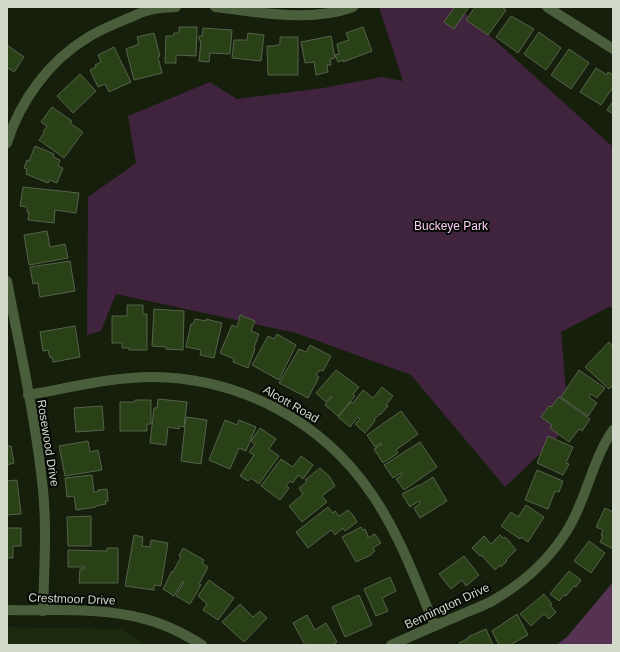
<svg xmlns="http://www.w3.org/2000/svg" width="620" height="652" font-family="Helvetica,sans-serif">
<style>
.built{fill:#1b290e}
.green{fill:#40243e}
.forest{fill:#563352}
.building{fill:#2a4017;stroke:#56634c}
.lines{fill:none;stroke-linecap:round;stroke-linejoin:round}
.minor{stroke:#4b5e3c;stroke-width:10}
.tertiary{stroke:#4b5e3c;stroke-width:10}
.labels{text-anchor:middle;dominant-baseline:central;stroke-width:4;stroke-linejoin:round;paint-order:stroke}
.park-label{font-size:12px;fill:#feccf8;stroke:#040802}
.street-label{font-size:12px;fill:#d1d9cb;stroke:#040802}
</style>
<rect width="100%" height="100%" fill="#151f0b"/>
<path class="built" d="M 7,627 L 121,629 L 148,645 L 7,645 Z"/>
<path class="green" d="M 379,7 L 458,7 L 613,147 L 613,308 L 609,307 L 561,332 L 569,426 L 505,487 L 411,375 L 296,333 L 116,294 L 101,331 L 87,335 L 88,197 L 136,163 L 128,116 L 210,82 L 237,99 L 323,88 L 382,77 L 403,81 Z"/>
<path class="forest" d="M 613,582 L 613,645 L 556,645 L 567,637 Z"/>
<g class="building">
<path d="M 453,7 L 469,7 L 454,29 L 444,22 L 454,8 Z"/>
<path d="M 475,7 L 502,7 L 506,10 L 488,35 L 466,20 Z"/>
<path d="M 511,16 L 534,29 L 518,53 L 496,37 Z"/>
<path d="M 179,27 L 197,27 L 196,56 L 176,55 L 176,63 L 165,63 L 166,36 L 173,36 L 174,33 L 179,33 Z"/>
<path d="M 363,27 L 372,51 L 343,62 L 343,60 L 338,62 L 335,55 L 339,54 L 337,44 L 349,40 L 346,33 Z"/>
<path d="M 203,28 L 232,30 L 230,54 L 210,53 L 209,62 L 199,61 L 201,41 L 199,40 L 199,36 L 202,36 Z"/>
<path d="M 539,32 L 561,48 L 546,70 L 524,54 Z"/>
<path d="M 154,33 L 160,56 L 158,57 L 162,73 L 134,80 L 126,49 L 139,44 L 137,37 Z"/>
<path d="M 248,33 L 264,35 L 261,61 L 232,58 L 234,40 L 247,40 Z"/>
<path d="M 331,36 L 335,58 L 330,59 L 331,65 L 327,65 L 328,72 L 316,75 L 314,62 L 305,63 L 301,42 Z"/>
<path d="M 280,37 L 298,37 L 298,75 L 268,75 L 267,46 L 275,46 L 275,45 L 280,45 Z"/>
<path d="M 7,45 L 24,57 L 14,72 L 8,68 L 7,70 Z"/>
<path d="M 114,47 L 131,82 L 109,92 L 105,84 L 98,87 L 90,70 L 96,67 L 95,65 L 101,62 L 98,55 Z"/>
<path d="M 569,49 L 589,63 L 571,89 L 551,75 Z"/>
<path d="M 596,68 L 607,75 L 608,72 L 613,75 L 613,87 L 601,105 L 580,92 Z"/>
<path d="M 80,74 L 96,91 L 73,113 L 57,96 Z"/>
<path d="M 613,101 L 613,114 L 607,110 Z"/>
<path d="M 52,107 L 72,121 L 70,123 L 83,132 L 64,158 L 39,140 L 44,133 L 43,132 L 47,126 L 41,122 Z"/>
<path d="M 35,146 L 54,154 L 53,157 L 60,160 L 58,166 L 63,168 L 57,183 L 50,180 L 48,183 L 26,174 L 27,169 L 24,168 L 27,160 L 29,161 Z"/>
<path d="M 23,187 L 79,193 L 76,213 L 55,210 L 54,223 L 28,220 L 29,212 L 27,212 L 27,207 L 20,206 Z"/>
<path d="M 47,231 L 50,247 L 65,244 L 68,258 L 29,265 L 24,235 Z"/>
<path d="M 70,261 L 75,291 L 40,297 L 38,283 L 33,284 L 30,267 Z"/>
<path d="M 127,305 L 143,305 L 143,314 L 147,314 L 147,350 L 129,350 L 129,348 L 122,348 L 122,343 L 112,343 L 112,316 L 127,316 Z"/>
<path d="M 154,309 L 184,311 L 183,350 L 166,349 L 166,347 L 152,346 Z"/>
<path d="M 240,315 L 255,321 L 251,331 L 259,334 L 254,348 L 255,349 L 248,368 L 233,362 L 234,359 L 220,353 L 232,325 L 237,327 Z"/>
<path d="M 195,319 L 206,321 L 206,319 L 222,323 L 214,358 L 200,355 L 201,350 L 186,347 L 191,324 L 193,324 Z"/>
<path d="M 75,326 L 80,357 L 53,362 L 52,357 L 50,358 L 48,350 L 43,351 L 40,332 Z"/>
<path d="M 277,334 L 296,345 L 279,380 L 252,365 L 268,336 L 274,339 Z"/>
<path d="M 609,342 L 613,346 L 613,385 L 609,389 L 585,367 Z"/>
<path d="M 310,345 L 331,356 L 323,371 L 320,370 L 316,375 L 319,377 L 308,398 L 279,383 L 299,349 L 306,352 Z"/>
<path d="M 336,370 L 359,387 L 353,394 L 355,396 L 338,416 L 325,405 L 332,397 L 331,396 L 326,402 L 316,393 Z"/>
<path d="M 579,370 L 605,388 L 597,398 L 591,394 L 589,397 L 597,403 L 588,416 L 561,397 Z"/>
<path d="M 382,387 L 393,396 L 386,405 L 388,406 L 380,415 L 379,414 L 374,420 L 375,421 L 365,433 L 355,424 L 360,419 L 358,417 L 350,427 L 338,417 L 351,402 L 353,403 L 363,390 L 373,398 Z"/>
<path d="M 559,397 L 590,419 L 582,431 L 579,429 L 569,442 L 550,428 L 552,425 L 541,417 L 549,406 L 551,407 Z"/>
<path d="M 158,399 L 187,402 L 184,427 L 179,426 L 179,429 L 168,427 L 166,445 L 150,443 L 154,408 L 157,408 Z"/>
<path d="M 135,400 L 151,400 L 151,424 L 147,424 L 147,431 L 120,431 L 120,402 L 135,402 Z"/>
<path d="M 102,406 L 104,430 L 76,432 L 74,408 Z"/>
<path d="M 401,411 L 418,434 L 396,450 L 398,453 L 383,463 L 374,449 L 382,444 L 381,443 L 375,447 L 367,435 Z"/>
<path d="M 186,417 L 207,420 L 201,464 L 181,461 Z"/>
<path d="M 225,420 L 237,425 L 239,420 L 256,427 L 246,451 L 239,448 L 230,469 L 209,460 Z"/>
<path d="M 260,428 L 276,439 L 269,449 L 279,456 L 259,484 L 251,478 L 248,481 L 240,476 L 254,455 L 249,452 L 255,444 L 251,441 Z"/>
<path d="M 548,436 L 573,447 L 566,463 L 569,464 L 563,475 L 537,463 Z"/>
<path d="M 88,441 L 90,452 L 98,450 L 102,470 L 65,476 L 59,446 Z"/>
<path d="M 420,442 L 437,467 L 404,490 L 396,479 L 402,475 L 401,473 L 393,478 L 384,465 Z"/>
<path d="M 7,446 L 11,446 L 14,463 L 7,465 Z"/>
<path d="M 301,456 L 313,465 L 303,479 L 298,475 L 293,483 L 290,481 L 286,486 L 289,488 L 280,500 L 261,486 L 281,459 L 293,467 Z"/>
<path d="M 320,468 L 329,476 L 335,486 L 322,496 L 327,502 L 302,522 L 289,506 L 303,494 L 299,488 L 307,482 L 305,480 Z"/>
<path d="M 537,470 L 563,481 L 559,492 L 555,491 L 548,509 L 525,500 Z"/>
<path d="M 92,475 L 94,492 L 98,492 L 98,490 L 107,489 L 108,501 L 105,501 L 106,504 L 96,506 L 96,507 L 76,510 L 74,496 L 67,497 L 65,478 Z"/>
<path d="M 433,477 L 447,501 L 420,518 L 414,508 L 420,504 L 419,501 L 410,507 L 402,494 L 419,485 L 419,486 Z"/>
<path d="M 17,480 L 21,514 L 7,515 L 7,481 Z"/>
<path d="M 526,505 L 544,517 L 528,542 L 521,537 L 520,539 L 501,526 L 511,512 L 518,517 Z"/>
<path d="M 328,507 L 333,513 L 335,511 L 339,516 L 348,510 L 353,515 L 357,522 L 345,531 L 343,528 L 335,535 L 331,530 L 308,548 L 296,532 Z"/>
<path d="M 605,508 L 613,512 L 613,549 L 600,542 L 603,536 L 601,535 L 603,530 L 596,527 Z"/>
<path d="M 91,516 L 91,546 L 68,546 L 67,517 Z"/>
<path d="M 361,527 L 363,530 L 365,529 L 368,536 L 368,538 L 375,534 L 381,543 L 373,548 L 375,551 L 371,554 L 371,555 L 356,562 L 342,537 Z"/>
<path d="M 7,528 L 21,528 L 21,546 L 13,546 L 13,558 L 7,558 Z"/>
<path d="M 134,535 L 143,537 L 142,546 L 150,547 L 151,540 L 168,543 L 161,586 L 154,585 L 154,590 L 125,586 Z"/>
<path d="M 500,535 L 503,538 L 505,537 L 509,541 L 516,550 L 506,560 L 507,561 L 501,567 L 500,565 L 495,570 L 481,555 L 480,556 L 472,548 L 484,536 L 491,544 Z"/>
<path d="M 589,541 L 605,553 L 591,573 L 574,561 Z"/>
<path d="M 107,548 L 118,548 L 118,583 L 79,583 L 80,569 L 84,569 L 85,567 L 68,567 L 68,550 L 107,551 Z"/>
<path d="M 183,548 L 204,560 L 202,563 L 208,567 L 199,584 L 201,585 L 190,604 L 176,596 L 184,582 L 183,581 L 174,596 L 163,589 L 172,571 L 173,572 L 181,557 L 179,556 Z"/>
<path d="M 464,556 L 479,575 L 466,586 L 462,580 L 451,589 L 439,574 Z"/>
<path d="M 569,571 L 581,580 L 576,587 L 574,586 L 566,596 L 564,595 L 559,601 L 550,594 Z"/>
<path d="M 390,577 L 396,591 L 382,598 L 388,611 L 376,616 L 364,589 Z"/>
<path d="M 209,580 L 234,598 L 218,620 L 203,610 L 207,604 L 198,596 Z"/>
<path d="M 544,594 L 552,604 L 550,605 L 556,612 L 549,619 L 544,614 L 531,626 L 520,614 Z"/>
<path d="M 359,595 L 372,625 L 345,637 L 332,607 Z"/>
<path d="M 240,604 L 253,617 L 260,611 L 267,618 L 244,642 L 222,622 Z"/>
<path d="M 517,614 L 528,635 L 510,645 L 499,645 L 492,631 Z"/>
<path d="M 307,615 L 315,630 L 326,623 L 337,642 L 332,645 L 305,645 L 293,623 Z"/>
<path d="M 486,629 L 493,645 L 460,645 L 459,643 L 469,638 L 468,637 Z"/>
</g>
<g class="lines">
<g class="minor">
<path d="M 215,7 C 260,12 309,23 353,7"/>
<path d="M 547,7 L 613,49"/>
<path d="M 7,143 C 20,101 49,61 87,38 C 99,30 113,25 126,19 C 132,17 139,13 146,11 C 155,8 166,8 176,7"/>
<path d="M 7,281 C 20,350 36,420 43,490 C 47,530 44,571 43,611"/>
<path d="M 28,395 C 69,388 111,377 153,377 C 240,378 322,421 371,493 C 399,533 416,581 435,626"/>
<path d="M 391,645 C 414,635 436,625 458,616 C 469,611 481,607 492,601 C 522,584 550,559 568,529 C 587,498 592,460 613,430"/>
</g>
<path class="tertiary" d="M 7,610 C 49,611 101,607 141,618 C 163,623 183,633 202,645"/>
</g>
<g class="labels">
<g class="park-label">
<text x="451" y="226">Buckeye Park</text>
</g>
<g class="street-label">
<text transform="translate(291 404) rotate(30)">Alcott Road</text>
<text transform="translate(48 443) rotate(81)">Rosewood Drive</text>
<text transform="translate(72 599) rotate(2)">Crestmoor Drive</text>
<text transform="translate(447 606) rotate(-25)">Bennington Drive</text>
</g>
</g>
<rect width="620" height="652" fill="none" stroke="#d1d9cb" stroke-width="16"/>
</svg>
